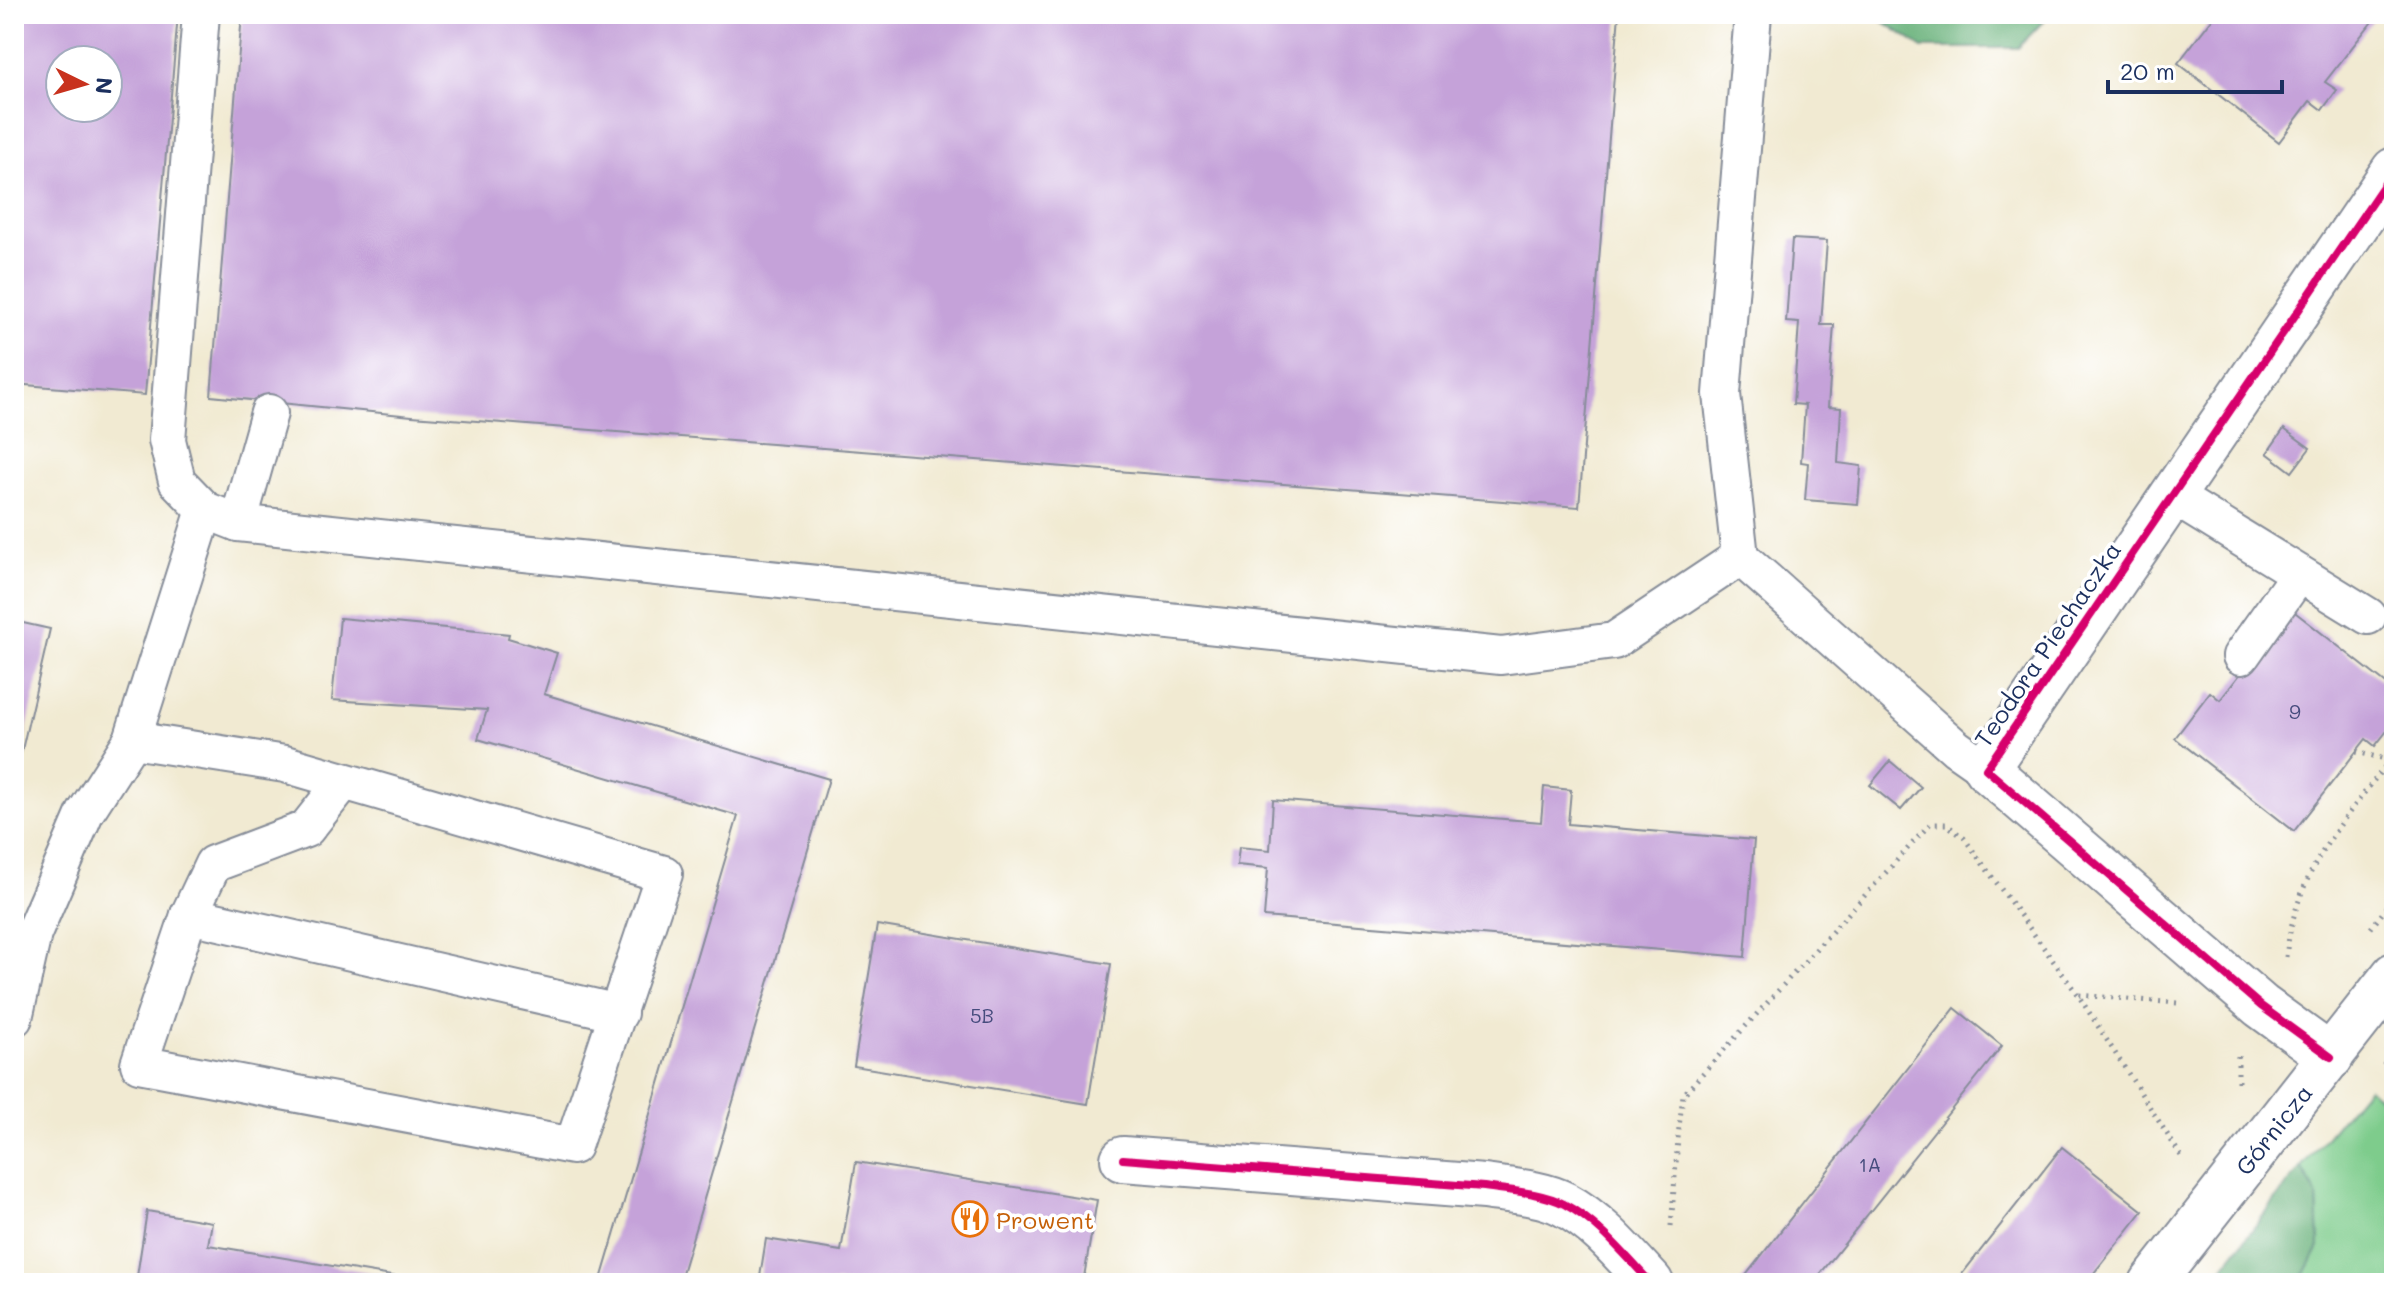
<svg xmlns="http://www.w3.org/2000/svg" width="2408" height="1297" font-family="Mali,sans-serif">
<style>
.green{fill:#7ecc8c;stroke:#4c7e75;stroke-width:2}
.forest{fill:#66b078;stroke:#40706b;stroke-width:2}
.building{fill:#c5a2d9;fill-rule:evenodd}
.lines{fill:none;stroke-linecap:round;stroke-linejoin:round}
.lane-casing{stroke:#868c98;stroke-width:40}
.street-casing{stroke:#868c98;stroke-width:48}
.path{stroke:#868c98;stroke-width:5;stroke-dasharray:2 6;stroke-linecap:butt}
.lane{stroke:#fff;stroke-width:36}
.street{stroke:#fff;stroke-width:44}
.cycleway-casing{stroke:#fff;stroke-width:13}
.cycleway{stroke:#d6006c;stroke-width:8}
.labels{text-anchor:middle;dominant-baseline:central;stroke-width:7;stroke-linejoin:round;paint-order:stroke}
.number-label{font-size:20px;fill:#464c7d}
.street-label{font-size:24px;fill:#1b2f5e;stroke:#fff}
.food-label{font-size:24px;fill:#c56008;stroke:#fff;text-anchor:start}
</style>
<rect width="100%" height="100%" fill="#fff"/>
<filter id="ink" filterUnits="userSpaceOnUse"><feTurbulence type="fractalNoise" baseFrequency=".0125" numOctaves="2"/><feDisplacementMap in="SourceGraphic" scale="16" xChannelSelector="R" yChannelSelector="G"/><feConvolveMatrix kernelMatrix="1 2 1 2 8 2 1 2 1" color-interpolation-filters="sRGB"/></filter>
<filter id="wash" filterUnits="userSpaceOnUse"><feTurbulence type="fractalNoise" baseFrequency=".006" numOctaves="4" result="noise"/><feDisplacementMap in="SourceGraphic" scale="32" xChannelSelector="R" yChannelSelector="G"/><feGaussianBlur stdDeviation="1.8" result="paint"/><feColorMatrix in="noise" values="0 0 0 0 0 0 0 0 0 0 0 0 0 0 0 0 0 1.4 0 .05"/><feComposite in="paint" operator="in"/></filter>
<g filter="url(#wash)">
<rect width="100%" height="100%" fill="#f1ead2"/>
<path class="green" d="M 2368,1087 L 2394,1111 L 2394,1283 L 2300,1283 L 2319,1247 L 2317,1195 L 2301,1167 Z"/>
<g class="forest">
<path d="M 1872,14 L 2050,14 L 2018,48 L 1923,48 Z"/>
<path d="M 2301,1167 L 2317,1195 L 2319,1247 L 2300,1283 L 2211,1283 Z"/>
</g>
<g id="blocks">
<g class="building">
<path d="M 14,14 L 178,14 L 145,395 L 14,384 ZM 60,60 L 108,60 L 108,108 L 60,108 Z"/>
<path d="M 242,14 L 1619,14 L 1579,507 L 412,416 L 211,396 Z"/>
<path d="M 2216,14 L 2378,14 L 2325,82 L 2337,90 L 2322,110 L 2310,101 L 2279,142 L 2178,63 Z"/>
<path d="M 1792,239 L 1827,241 L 1821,325 L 1834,325 L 1828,407 L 1841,408 L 1838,463 L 1861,466 L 1858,504 L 1805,500 L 1808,463 L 1801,462 L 1805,405 L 1793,404 L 1799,323 L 1786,322 Z"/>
<path d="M 2284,429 L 2310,448 L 2292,472 L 2267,453 Z"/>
<path d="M 14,514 L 20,515 L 15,537 L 14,536 Z"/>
<path d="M 2291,609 L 2394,690 L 2394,722 L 2375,746 L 2366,739 L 2294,831 L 2175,738 L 2210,692 L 2220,700 Z"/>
<path d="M 340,618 L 509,634 L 508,638 L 557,653 L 544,694 L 829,779 L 679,1283 L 600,1283 L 738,816 L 478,739 L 487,710 L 332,700 Z"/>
<path d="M 14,621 L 50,629 L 15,780 L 14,780 Z"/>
<path d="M 1890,761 L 1921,787 L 1901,810 L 1870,785 Z"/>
<path d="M 1544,787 L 1571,790 L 1568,824 L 1754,840 L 1745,957 L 1264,917 L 1268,868 L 1237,865 L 1239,847 L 1270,850 L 1273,800 L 1541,822 Z"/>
<path d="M 877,925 L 1111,964 L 1088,1104 L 854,1066 Z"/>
<path d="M 1955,1008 L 2002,1046 L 1813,1283 L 1740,1283 Z"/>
<path d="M 2394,1049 L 2394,1072 L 2383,1063 Z"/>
<path d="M 2062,1147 L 2143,1211 L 2086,1283 L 1955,1283 Z"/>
<path d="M 856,1162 L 1097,1200 L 1083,1283 L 759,1283 L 766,1239 L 841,1251 Z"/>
<path d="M 147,1211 L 212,1222 L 208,1245 L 433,1283 L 136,1283 Z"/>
</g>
</g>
</g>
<g filter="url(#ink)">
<use href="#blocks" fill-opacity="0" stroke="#868c98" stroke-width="2"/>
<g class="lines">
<defs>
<g id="lane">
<path d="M 201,14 L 167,440 L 177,481 L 205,510 L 238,523 L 269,413"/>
<path d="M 1753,14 L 1722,394 L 1740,557 L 1956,748 L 1986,769"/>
<path d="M 2173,496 L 2368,616"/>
<path d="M 238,523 L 1501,656 L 1614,641 L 1740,557"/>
<path d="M 2241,656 L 2299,574"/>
<path d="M 132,740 L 285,764 L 664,874 L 573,1146 L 139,1064 L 189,915 L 213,864 L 306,829 L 344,781"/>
<path d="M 189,915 L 619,1013"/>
<path d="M 14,1018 L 33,934 L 85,813 L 132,740 L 205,510"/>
</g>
<g id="street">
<path d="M 2331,1057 L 2261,1006 L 1986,769 L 2394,170"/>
<path d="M 1123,1159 L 1484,1187 C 1510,1191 1541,1192 1564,1204 C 1598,1222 1625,1255 1651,1283"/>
<path id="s1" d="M 2152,1283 L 2394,975"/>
</g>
</defs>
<use href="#lane" class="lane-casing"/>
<use href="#street" class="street-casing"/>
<g class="path">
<path d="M 2356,752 L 2390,760 L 2394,763"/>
<path d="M 2371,928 L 2394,898"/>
<path d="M 2286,957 C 2296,871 2340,825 2390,760 L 2394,744"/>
<path d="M 2177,1003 L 2078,995 L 2183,1159"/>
<path d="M 2238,1056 L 2238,1085"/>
<path d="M 1671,1226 L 1679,1127 L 1683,1095 L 1930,824 L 1946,824 L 1964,838 L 2078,995"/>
</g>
<use href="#lane" class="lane"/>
<use href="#street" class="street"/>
<defs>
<g id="cycleway">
<path d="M 2331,1057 L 2261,1006 L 1986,769 L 2394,170"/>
<path d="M 1123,1159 L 1484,1187 C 1510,1191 1541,1192 1564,1204 C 1598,1222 1625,1255 1651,1283"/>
</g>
</defs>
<use href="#cycleway" class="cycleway-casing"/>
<use href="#cycleway" class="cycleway"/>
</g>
</g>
<defs>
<symbol id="restaurant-ring" viewBox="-11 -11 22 22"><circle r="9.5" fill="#fff" stroke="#e8710a" stroke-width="1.5"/><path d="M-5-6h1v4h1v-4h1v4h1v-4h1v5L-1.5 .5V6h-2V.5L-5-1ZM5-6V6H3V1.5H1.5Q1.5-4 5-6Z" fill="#e8710a"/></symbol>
</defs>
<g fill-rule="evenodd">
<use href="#restaurant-ring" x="950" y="1199" width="40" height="40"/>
</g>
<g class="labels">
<g class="number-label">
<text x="2295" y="711">9</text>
<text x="982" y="1015">5B</text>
<text x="1870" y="1164">1A</text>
</g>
<g class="street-label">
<text transform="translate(2047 644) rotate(-56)">Teodora Piechaczka</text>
<text stroke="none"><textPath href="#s1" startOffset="196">Górnicza</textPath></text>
</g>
<g class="food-label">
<text x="996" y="1219">Prowent</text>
</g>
</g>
<rect width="2408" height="1297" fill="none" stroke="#fff" stroke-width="48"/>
<g transform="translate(84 84) rotate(95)"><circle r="38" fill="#ffffff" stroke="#a4acbf" stroke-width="2"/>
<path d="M0-6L14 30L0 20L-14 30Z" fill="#c8321e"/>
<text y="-12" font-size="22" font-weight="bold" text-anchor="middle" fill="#1b2f5e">N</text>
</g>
<path d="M2108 80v12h174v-12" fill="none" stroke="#1b2f5e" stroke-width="4"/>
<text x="2120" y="80" font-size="24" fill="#1b2f5e" stroke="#ffffff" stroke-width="6" paint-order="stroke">20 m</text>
</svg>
